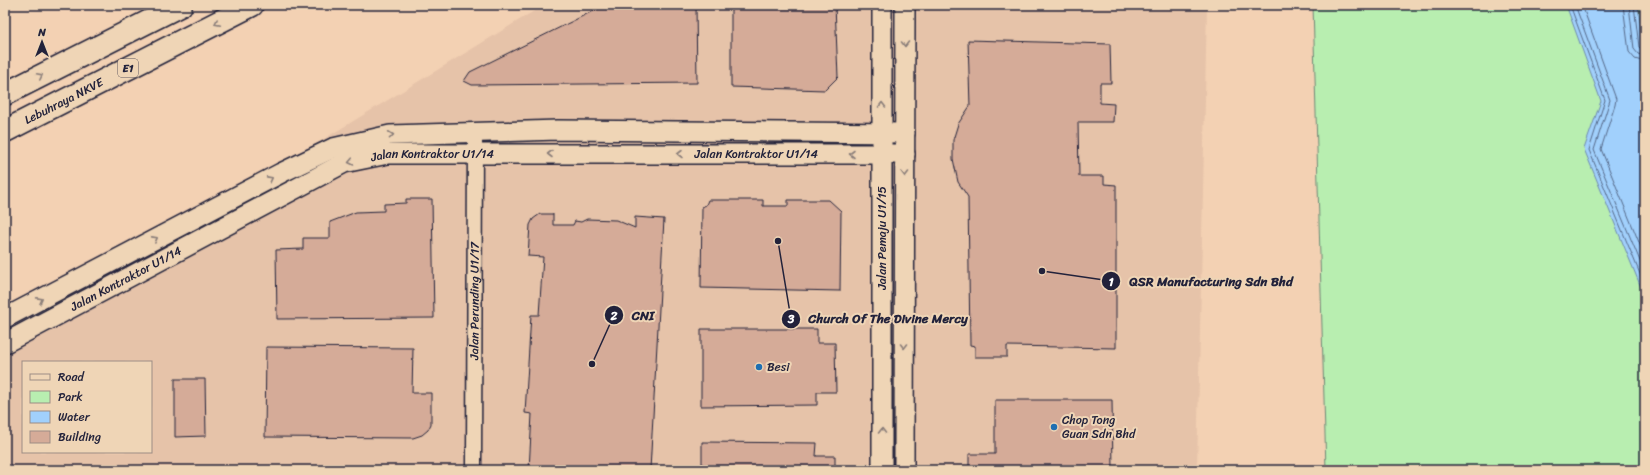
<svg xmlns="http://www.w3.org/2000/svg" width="1650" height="475" font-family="Sriracha,sans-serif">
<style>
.built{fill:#e6c3a9;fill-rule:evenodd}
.green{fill:#b8eeb0;stroke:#6d8876}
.water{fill:#a1d0fc;stroke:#6e8aaf}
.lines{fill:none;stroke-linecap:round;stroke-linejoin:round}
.shore{stroke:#556888;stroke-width:1}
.building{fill:#d5ab98;stroke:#22223b}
.street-casing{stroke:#22223b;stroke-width:17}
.secondary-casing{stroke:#22223b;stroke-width:22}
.highway-casing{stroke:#22223b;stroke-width:25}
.street{stroke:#efd5b6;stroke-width:14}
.secondary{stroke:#efd5b6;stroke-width:19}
.highway{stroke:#efd5b6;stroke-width:22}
.oneway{stroke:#887c78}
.poi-dot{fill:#1f6fb2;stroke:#efd5b6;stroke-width:1.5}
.labels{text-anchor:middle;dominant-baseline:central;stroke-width:4;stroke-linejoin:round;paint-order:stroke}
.shield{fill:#efd5b6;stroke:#605860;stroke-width:1}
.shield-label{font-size:11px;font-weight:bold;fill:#22223b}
.street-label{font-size:12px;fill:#22223b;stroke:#efd5b6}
.poi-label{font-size:12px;fill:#22223b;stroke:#efd5b6;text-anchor:start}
.leader{fill:none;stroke:#22223b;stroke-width:1.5}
.callout-dot{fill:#22223b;stroke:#efd5b6;stroke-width:1.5}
.mark-label{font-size:12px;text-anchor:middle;font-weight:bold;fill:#fff}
.callout-label{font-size:13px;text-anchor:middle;font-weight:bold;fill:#22223b;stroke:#efd5b6;stroke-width:4;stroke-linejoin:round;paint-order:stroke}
</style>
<rect width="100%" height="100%" fill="#f3d1b3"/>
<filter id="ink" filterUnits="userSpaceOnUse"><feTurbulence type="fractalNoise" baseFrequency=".025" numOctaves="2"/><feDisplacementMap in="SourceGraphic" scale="8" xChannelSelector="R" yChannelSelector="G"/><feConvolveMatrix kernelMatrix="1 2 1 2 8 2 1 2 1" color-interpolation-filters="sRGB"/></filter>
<g filter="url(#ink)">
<path class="built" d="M 544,5 L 1207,5 L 1197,470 L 5,470 L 5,333 ZM 23,362 L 151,362 L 151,452 L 23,452 Z"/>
<path class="green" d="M 1313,5 L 1645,5 L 1645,470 L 1326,470 Z"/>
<path class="water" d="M 1566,5 L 1638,5 L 1645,62 L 1645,297 L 1584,149 L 1601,101 Z"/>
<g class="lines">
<g class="shore">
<path d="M 1570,5 L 1605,100 L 1589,150 L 1645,286"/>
<path d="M 1575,5 L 1610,100 L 1594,150 L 1645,273"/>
<path d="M 1582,5 L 1616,99 L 1615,105 L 1601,149 L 1645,257"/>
<path d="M 1623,5 L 1629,52 L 1635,59 L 1645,62"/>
<path d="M 1629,5 L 1634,49 L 1638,54 L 1645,56"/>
<path d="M 1634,5 L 1639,47 L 1642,50 L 1645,51"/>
</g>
</g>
<g class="building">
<path d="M 605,5 L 696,5 L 697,83 L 472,85 L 464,81 L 470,72 Z"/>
<path d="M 731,5 L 835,5 L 838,77 L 825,90 L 731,87 Z"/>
<path d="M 968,40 L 1110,44 L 1111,83 L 1100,83 L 1100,103 L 1114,104 L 1113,122 L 1078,122 L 1079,176 L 1104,176 L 1104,184 L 1116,185 L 1116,348 L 1007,346 L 1007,357 L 975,357 L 975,346 L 970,345 L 968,197 L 958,182 L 953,159 L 953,140 L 958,124 L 970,106 Z"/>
<path d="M 406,199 L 432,199 L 434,318 L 277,319 L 276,250 L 303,249 L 303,238 L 330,238 L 330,222 L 356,212 L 384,211 L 384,204 L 406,203 Z"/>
<path d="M 708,200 L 763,200 L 763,206 L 788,206 L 788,200 L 829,200 L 841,211 L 840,291 L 701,288 L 702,207 L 706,205 Z"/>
<path d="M 540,214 L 553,214 L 553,225 L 573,225 L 575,221 L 581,222 L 587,219 L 616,220 L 635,228 L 635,217 L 664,219 L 650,470 L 529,470 L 532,414 L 525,413 L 531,315 L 539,315 L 543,257 L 528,256 L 530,225 L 533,219 Z"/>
<path d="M 701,329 L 817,329 L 817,343 L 835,343 L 836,392 L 817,392 L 817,405 L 701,406 Z"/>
<path d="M 266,347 L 413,348 L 412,393 L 431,393 L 431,424 L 428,430 L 422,435 L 413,438 L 265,437 Z"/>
<path d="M 175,379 L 205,379 L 206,436 L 175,437 Z"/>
<path d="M 995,400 L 1112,400 L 1113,470 L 969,470 L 969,454 L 995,454 Z"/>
<path d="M 702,442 L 817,443 L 816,456 L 835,456 L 835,470 L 702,470 Z"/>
</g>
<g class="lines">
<defs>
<g id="street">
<path id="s1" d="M 474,470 L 475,132"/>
</g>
<g id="secondary">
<path d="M 882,5 L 882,470"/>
<path d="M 5,318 L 281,173 L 333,148 L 390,135 L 558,130 L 905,133"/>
<path id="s2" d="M 5,343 L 344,163 L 388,154 L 905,154"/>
<path d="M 904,470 L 905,5"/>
</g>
<g id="highway">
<path d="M 5,94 L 181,5"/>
<path id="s3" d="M 5,131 L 252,5"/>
</g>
</defs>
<use href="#street" class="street-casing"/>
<use href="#secondary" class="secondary-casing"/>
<use href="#highway" class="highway-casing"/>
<use href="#street" class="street"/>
<use href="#secondary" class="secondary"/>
<use href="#highway" class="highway"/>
</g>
<defs><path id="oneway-chevron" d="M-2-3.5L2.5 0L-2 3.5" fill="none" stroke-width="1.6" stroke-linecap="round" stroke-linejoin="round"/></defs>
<g class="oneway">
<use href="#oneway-chevron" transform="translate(217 23) rotate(153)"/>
<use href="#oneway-chevron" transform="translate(905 44) rotate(90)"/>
<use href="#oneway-chevron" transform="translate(40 76) rotate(-27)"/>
<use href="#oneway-chevron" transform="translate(882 105) rotate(-90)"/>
<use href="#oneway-chevron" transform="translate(391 135) rotate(-7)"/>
<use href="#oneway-chevron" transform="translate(550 154) rotate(-180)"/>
<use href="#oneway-chevron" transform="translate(680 154) rotate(180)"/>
<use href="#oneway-chevron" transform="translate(852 154) rotate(180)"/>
<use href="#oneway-chevron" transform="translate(351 162) rotate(168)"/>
<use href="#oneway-chevron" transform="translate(905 174) rotate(90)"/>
<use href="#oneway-chevron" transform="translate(270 179) rotate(-28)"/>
<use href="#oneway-chevron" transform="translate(155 239) rotate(-28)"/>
<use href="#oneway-chevron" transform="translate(40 300) rotate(-28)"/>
<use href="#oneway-chevron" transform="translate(904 346) rotate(90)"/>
<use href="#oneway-chevron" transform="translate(882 431) rotate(-90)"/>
</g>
</g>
<g class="poi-dot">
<circle cx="759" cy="367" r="4"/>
<circle cx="1054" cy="427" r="4"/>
</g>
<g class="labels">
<rect class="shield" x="118" y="59" width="20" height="18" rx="3"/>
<g class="shield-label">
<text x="128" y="68">E1</text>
</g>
<g class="street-label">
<text stroke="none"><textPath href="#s3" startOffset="66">Lebuhraya NKVE</textPath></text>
<text stroke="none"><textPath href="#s2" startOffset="797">Jalan Kontraktor U1/14</textPath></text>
<text stroke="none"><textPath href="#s2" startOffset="473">Jalan Kontraktor U1/14</textPath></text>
<text transform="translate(882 238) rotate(-90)">Jalan Pemaju U1/15</text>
<text stroke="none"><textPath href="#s2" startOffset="137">Jalan Kontraktor U1/14</textPath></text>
<text stroke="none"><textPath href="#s1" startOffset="169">Jalan Perunding U1/17</textPath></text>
</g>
<g class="poi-label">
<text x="767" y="367">Besi</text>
<text x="1062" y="420">Chop Tong<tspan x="1062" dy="14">Guan Sdn Bhd</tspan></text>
</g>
</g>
<path class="leader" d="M1042 271L1111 281M592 364L614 315M778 241L791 319"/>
<g class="callout-dot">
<circle cx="1042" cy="271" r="4"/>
<circle cx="592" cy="364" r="4"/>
<circle cx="778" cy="241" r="4"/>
<circle cx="1111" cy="281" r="10"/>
<circle cx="614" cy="315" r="10"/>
<circle cx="791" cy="319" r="10"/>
</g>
<g class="mark-label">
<text x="1111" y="286">1</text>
<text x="614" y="320">2</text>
<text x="791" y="323">3</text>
</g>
<g class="callout-label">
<text x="1211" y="286">QSR Manufacturing Sdn Bhd</text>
<text x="643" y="320">CNI</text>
<text x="888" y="323">Church Of The Divine Mercy</text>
</g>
<rect width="1650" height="475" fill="none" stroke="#efd5b6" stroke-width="20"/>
<rect x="10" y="10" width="1630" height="455" fill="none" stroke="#22223b" stroke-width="1.5" filter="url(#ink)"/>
<rect x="22" y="361" width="130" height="92" fill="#efd5b6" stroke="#9d8d85"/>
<rect x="30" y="374" width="20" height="6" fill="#efd5b6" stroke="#9d8d85"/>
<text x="58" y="381" font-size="12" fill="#22223b">Road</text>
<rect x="30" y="391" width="20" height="12" fill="#b8eeb0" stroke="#9d8d85"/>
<text x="58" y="401" font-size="12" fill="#22223b">Park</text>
<rect x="30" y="411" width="20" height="12" fill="#a1d0fc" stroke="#9d8d85"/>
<text x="58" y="421" font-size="12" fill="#22223b">Water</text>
<rect x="30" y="431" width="20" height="12" fill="#d5ab98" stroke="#9d8d85"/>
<text x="58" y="441" font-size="12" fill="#22223b">Building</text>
<g transform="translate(42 42)" stroke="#efd5b6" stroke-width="3" paint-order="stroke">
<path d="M0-3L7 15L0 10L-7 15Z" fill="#22223b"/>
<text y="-6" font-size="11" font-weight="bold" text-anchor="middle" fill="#22223b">N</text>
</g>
</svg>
